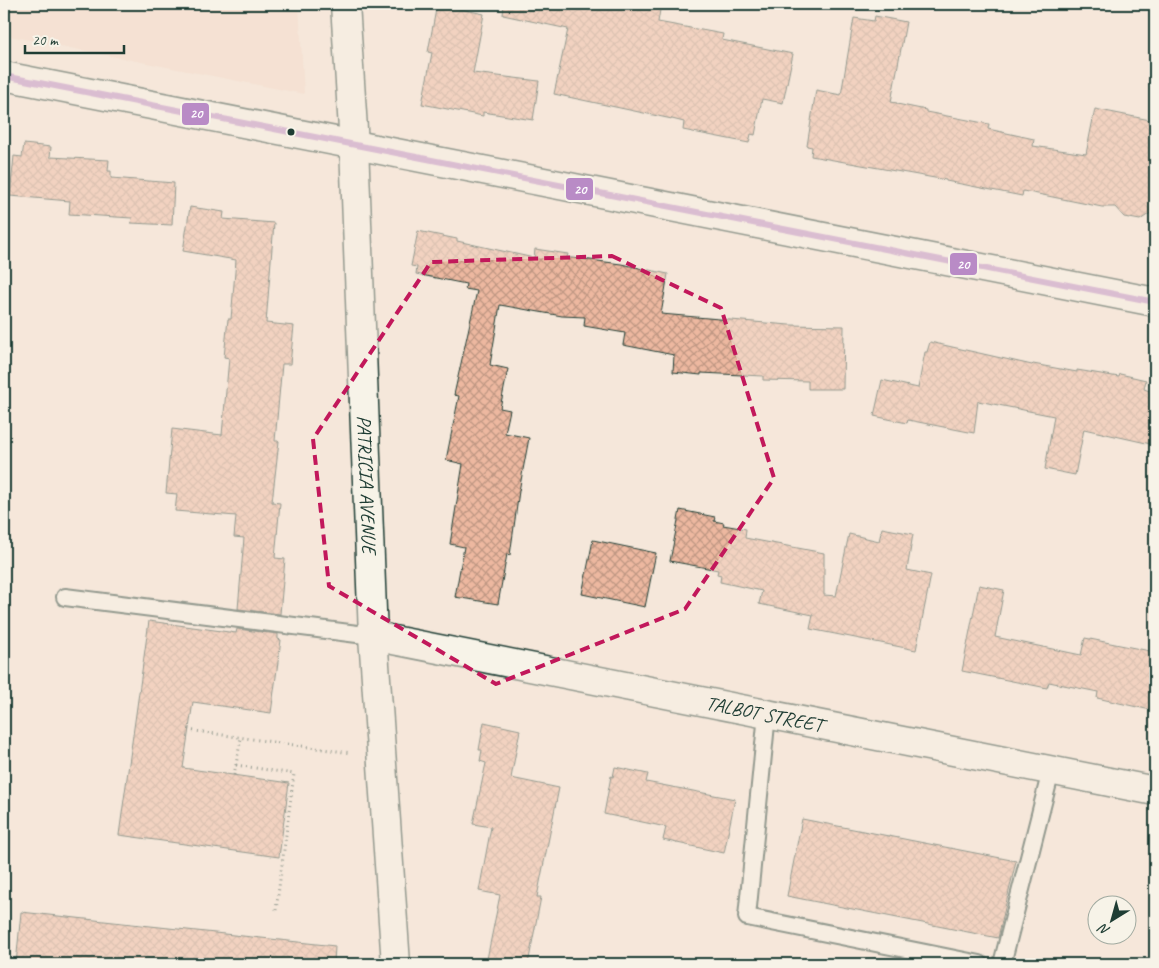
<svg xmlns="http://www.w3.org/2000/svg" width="1159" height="968" font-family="Caveat,sans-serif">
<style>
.built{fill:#f3d9c9}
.building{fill:url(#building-cross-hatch);stroke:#1f3d34}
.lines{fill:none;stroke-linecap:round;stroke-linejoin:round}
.lane-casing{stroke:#1f3d34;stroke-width:20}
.street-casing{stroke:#1f3d34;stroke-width:31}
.secondary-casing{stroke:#1f3d34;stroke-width:31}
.path{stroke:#1f3d34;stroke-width:3;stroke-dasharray:1 4;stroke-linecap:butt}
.lane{stroke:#f7f3e8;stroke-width:16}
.street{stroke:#f7f3e8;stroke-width:28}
.secondary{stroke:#f7f3e8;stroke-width:28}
.bus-1-casing{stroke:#f7f3e8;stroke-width:10}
.bus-1{stroke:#b98bc6;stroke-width:6}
.marked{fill:none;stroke:#c2185b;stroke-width:4;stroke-dasharray:10 6;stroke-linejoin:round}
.bus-dot{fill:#1f3d34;stroke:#f7f3e8;stroke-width:2}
.labels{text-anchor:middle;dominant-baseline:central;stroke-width:4.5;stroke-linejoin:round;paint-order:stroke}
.street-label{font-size:20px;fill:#1f3d34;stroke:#f7f3e8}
.line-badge{stroke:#f7f3e8;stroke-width:2}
.badge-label{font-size:14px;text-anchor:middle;font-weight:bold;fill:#fff}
</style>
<defs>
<pattern id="building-cross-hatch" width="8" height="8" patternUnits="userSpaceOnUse" patternTransform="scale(1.25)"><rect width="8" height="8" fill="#edb8a0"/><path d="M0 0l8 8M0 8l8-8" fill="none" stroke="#bf9783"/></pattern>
</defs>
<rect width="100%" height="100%" fill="#f5e7da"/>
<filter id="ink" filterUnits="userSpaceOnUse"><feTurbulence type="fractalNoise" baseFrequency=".02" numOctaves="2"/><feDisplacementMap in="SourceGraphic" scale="10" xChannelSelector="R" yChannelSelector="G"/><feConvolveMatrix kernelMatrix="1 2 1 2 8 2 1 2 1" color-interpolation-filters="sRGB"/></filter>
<g filter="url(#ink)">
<path class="built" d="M 4,4 L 299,4 L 304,94 L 4,35 Z"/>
<g class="building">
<path d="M 437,4 L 484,14 L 473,73 L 539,81 L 533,120 L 483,112 L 483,116 L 422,104 L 432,53 L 428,52 Z"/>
<path d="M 504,4 L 661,4 L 658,22 L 723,34 L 722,40 L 793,54 L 783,103 L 762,99 L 755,135 L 751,134 L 749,143 L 683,130 L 684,122 L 672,119 L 554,94 L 568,29 L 503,15 Z"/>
<path d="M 875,16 L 906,22 L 891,102 L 897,103 L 897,104 L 926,110 L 926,112 L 989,124 L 988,129 L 1034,139 L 1033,146 L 1086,154 L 1095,109 L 1155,121 L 1155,197 L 1152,212 L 1140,220 L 1124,217 L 1115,207 L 1102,207 L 1023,191 L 1022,196 L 946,181 L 946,180 L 811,156 L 812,147 L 807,146 L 816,90 L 841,95 L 854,18 L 874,21 Z"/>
<path d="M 24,144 L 51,147 L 50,157 L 109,160 L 108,171 L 111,171 L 111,178 L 174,183 L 172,225 L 131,223 L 132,218 L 69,214 L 70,201 L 10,196 L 14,156 L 22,157 Z"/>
<path d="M 190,207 L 224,212 L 223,219 L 274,223 L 266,323 L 294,326 L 290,364 L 282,364 L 275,441 L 279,441 L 272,502 L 280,503 L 275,558 L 285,559 L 280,614 L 238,609 L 244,538 L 234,537 L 236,516 L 175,511 L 177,494 L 166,493 L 172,429 L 222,435 L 229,358 L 224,357 L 228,319 L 231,319 L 236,260 L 183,251 Z"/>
<path d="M 418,231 L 457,239 L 457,241 L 534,258 L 535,249 L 568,254 L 567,257 L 621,264 L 668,274 L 661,314 L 789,325 L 844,326 L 843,389 L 808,389 L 808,381 L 763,380 L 763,376 L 701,373 L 701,375 L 673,372 L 674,355 L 623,345 L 625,333 L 584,326 L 585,317 L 562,316 L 500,305 L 490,365 L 508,369 L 500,408 L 510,410 L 505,433 L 529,438 L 519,491 L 510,555 L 507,554 L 498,604 L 455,597 L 464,547 L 450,544 L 463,464 L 446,460 L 459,396 L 454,395 L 477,291 L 465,289 L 466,284 L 416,274 L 417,267 L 411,266 Z"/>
<path d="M 930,342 L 1032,365 L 1033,364 L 1077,372 L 1077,370 L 1119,377 L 1120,374 L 1146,380 L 1144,389 L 1155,393 L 1155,445 L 1084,429 L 1075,475 L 1045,469 L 1054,416 L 978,401 L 974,433 L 908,420 L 907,423 L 874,416 L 882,380 L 918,388 L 925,352 L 927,352 Z"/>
<path d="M 680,510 L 715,517 L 714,521 L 724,523 L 723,525 L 746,529 L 745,538 L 824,553 L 824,595 L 836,596 L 849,534 L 879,541 L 882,528 L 913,534 L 907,570 L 931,575 L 916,650 L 810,629 L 813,615 L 759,604 L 762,591 L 720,582 L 721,575 L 717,574 L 718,570 L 670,561 Z"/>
<path d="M 593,540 L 656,553 L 645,607 L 582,594 Z"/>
<path d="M 979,585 L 1004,590 L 995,637 L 1081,655 L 1085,638 L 1155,652 L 1155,711 L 1097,698 L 1098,692 L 1049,682 L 1047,688 L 962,671 Z"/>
<path d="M 149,621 L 236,633 L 237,629 L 278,634 L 278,639 L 281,640 L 271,713 L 193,702 L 183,768 L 289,783 L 279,857 L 119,835 Z"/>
<path d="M 484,722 L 520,730 L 511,778 L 559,788 L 537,897 L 541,897 L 528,964 L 486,964 L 500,895 L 479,891 L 491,827 L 473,824 L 486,763 L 480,761 L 482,750 L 479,750 Z"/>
<path d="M 615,767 L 648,774 L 646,782 L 735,799 L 724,853 L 663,840 L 666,827 L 604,814 L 611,776 L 613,777 Z"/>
<path d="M 802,819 L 1016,861 L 998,938 L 787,896 Z"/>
<path d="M 21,912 L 335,946 L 334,964 L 16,964 Z"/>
</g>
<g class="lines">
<defs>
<g id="lane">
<path d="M 65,597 L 373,636"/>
<path d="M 767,714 L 747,917 L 980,964"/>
<path d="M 1002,964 L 1051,771"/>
</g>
<g id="street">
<path id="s1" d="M 345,4 L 354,145 L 373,636 L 396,964"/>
<path id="s2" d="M 373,636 L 1155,791"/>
</g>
<path id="secondary" d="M 4,76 L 1155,302"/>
</defs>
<use href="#lane" class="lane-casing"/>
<use href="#street" class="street-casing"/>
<use href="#secondary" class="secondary-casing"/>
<g class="path">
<path d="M 188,730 L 351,753"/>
<path d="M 236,765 L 294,774 L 276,910"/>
<path d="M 234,775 L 241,738"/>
</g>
<use href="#lane" class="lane"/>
<use href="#street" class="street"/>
<use href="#secondary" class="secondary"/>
<defs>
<path id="bus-1" d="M 4,76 L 1155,302"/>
</defs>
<use href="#bus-1" class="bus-1-casing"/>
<use href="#bus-1" class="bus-1"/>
</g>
</g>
<path d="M0 0H1159V968H0ZM 612,256 L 721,308 L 774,478 L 685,609 L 496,684 L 329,586 L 313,439 L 431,262 Z" fill="#f5e7da" fill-opacity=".55" fill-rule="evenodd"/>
<path class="marked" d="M 612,256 L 721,308 L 774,478 L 685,609 L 496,684 L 329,586 L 313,439 L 431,262 Z"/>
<circle class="bus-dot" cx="291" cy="132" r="4.5"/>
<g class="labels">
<g class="street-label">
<text stroke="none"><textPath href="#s1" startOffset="481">PATRICIA AVENUE</textPath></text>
<text stroke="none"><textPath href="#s2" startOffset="399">TALBOT STREET</textPath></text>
</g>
</g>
<g class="line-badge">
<rect x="181" y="102" width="29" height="24" rx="5" fill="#b98bc6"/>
<rect x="565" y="177" width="29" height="24" rx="5" fill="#b98bc6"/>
<rect x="949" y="252" width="29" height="24" rx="5" fill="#b98bc6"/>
</g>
<g class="badge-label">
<text x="196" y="118">20</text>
<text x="580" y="194">20</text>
<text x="963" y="269">20</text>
</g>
<rect width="1159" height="968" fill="none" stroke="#f7f3e8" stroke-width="20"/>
<rect x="10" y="10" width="1139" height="948" fill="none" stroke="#1f3d34" stroke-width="2" filter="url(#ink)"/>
<g transform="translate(1112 920) rotate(217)"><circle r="24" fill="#f7f3e8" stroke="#a1aaa0"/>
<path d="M0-4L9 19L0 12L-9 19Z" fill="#1f3d34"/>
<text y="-8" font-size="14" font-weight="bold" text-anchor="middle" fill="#1f3d34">N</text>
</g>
<path d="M25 45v8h99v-8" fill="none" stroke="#1f3d34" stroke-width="2.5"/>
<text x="32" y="45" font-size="15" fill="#1f3d34" stroke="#f7f3e8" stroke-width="4" paint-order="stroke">20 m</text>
</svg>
